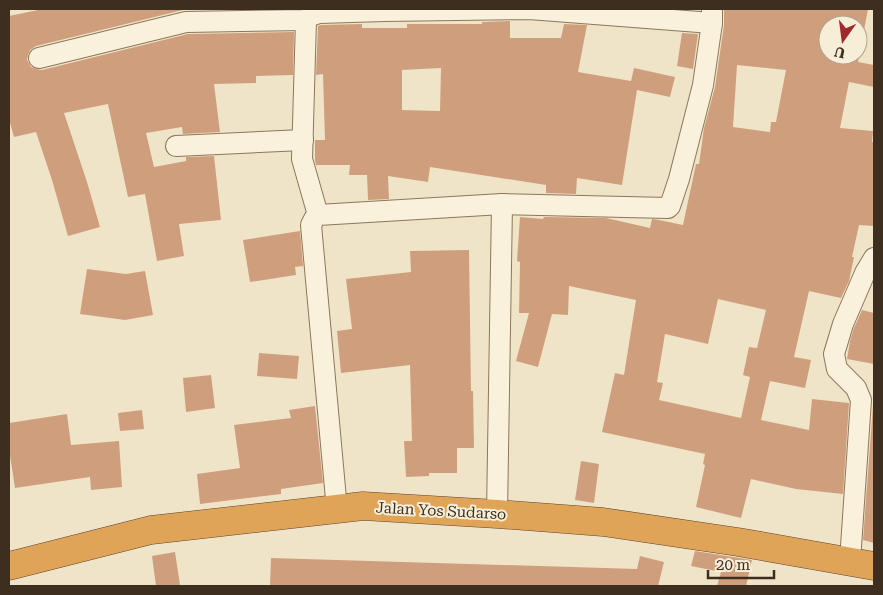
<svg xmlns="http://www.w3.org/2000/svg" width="883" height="595" font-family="'Roboto Serif',serif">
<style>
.building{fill:#cf9f7d;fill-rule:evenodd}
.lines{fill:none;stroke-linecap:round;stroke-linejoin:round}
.street-casing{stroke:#8d765c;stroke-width:22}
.highway-casing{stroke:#5b4430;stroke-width:29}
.street{stroke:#faf1dc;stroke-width:20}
.highway{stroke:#e0a458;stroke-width:28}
.labels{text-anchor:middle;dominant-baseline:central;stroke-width:4;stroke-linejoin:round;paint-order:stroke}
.street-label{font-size:15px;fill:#3d2e20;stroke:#f7eed8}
</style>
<rect width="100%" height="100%" fill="#f0e4c8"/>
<g class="building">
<path d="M 43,9 L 199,9 L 199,10 L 183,10 L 36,46 L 30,50 L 28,55 L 27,60 L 31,67 L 36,69 L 42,70 L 188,34 L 294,32 L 293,75 L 256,76 L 256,83 L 214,84 L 220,132 L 183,134 L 182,127 L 146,133 L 154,167 L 186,161 L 186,157 L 214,156 L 221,220 L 179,224 L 184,256 L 157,261 L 145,194 L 128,197 L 108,104 L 64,113 L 87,182 L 100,227 L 68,236 L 52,180 L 36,132 L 14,137 L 9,119 L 9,16 Z"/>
<path d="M 724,9 L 868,9 L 858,62 L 874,65 L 874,87 L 849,82 L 840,128 L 873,131 L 872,142 L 874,142 L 874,226 L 859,225 L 852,257 L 854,257 L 849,281 L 841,298 L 809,291 L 794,357 L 811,360 L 805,388 L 770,381 L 761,420 L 809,430 L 812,399 L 849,403 L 843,494 L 796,489 L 751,479 L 741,518 L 696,507 L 705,465 L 703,464 L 705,454 L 602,432 L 615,373 L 624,375 L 636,300 L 569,286 L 568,315 L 552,314 L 538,367 L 516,361 L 529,313 L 519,313 L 520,262 L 517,261 L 520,217 L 543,219 L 544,217 L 606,218 L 650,228 L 652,219 L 659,220 L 683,225 L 696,164 L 699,164 L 704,128 L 715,87 L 724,25 ZM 828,25 L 858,25 L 858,55 L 828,55 ZM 737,65 L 786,70 L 776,122 L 771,122 L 770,132 L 733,127 ZM 718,299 L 766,310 L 757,348 L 749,347 L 743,375 L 750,377 L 741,418 L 659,400 L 663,383 L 657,382 L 665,334 L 708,344 Z"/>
<path d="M 510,21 L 510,38 L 561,38 L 564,24 L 587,25 L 578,72 L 631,81 L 634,68 L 675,77 L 670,97 L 637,90 L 622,185 L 577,178 L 576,194 L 546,193 L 546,185 L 430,167 L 428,182 L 388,176 L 389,199 L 368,200 L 367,175 L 349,175 L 350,165 L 316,165 L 315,160 L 315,140 L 325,140 L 323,74 L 316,75 L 318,26 L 321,25 L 362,24 L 362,28 L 407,28 L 407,24 L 482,24 L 482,22 ZM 441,68 L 440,111 L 402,110 L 402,70 Z"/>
<path d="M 682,33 L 698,34 L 693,69 L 677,66 Z"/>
<path d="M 300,231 L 303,266 L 295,267 L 296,275 L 250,282 L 243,240 Z"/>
<path d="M 469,250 L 471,391 L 473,391 L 474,448 L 457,448 L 457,473 L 429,473 L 429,476 L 406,477 L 404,441 L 412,441 L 410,365 L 341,373 L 337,331 L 352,329 L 346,279 L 411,272 L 410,251 Z"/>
<path d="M 87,269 L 126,274 L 145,271 L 153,315 L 125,320 L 80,314 Z"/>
<path d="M 862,310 L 874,313 L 874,364 L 847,359 L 850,341 L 854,328 Z"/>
<path d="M 259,353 L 299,356 L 297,379 L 257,376 Z"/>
<path d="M 211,375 L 215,408 L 186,412 L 183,378 Z"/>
<path d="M 873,405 L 874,405 L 874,543 L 863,540 Z"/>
<path d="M 315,406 L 323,483 L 281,489 L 281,494 L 200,504 L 197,474 L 240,468 L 234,425 L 291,418 L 289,410 Z"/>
<path d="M 142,410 L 144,429 L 120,431 L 118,413 Z"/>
<path d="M 67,414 L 71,445 L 119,441 L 122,487 L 91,490 L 90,477 L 15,488 L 9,449 L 9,423 Z"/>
<path d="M 581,461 L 599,464 L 594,503 L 575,500 Z"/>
<path d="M 695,551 L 752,560 L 746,586 L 717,586 L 721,572 L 691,566 Z"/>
<path d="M 175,552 L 180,585 L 156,586 L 152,556 Z"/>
<path d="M 640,556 L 664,562 L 658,586 L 270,586 L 271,558 L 637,569 Z"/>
</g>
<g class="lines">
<defs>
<g id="street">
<path d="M 306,20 L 302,159 L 318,215"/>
<path d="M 39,58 L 186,22 L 306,20 L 310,16 L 319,13 L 384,11 L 529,9 L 712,23"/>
<path d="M 176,146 L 303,140"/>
<path d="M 337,510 L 311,225 L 314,219 L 318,215 L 502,204 L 668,208 L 670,206 L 679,179 L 703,85 L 712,23 L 712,9"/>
<path d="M 497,514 L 502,204"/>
<path d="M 850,561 L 861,400 L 856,388 L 837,369 L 834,354 L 843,324 L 865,273 L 874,258"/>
</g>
<path id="highway" d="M 9,566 L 151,530 L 363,506 L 497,514 L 603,522 L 738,542 L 874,566"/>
</defs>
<use href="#street" class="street-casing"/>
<use href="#highway" class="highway-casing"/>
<use href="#street" class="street"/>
<use href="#highway" class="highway"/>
</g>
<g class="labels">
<g class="street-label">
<text transform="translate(441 511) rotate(3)">Jalan Yos Sudarso</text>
</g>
</g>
<rect width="883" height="595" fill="none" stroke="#3d2e20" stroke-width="20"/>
<g transform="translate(843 40) rotate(194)"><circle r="24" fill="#f7eed8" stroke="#ada18e"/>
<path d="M0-4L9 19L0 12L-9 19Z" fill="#9e2a2b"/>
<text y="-8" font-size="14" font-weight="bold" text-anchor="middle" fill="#3d2e20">U</text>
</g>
<path d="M708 570v8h66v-8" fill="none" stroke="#3d2e20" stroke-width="2.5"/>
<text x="716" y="570" font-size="15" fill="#3d2e20" stroke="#f7eed8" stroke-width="4" paint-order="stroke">20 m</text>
</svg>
